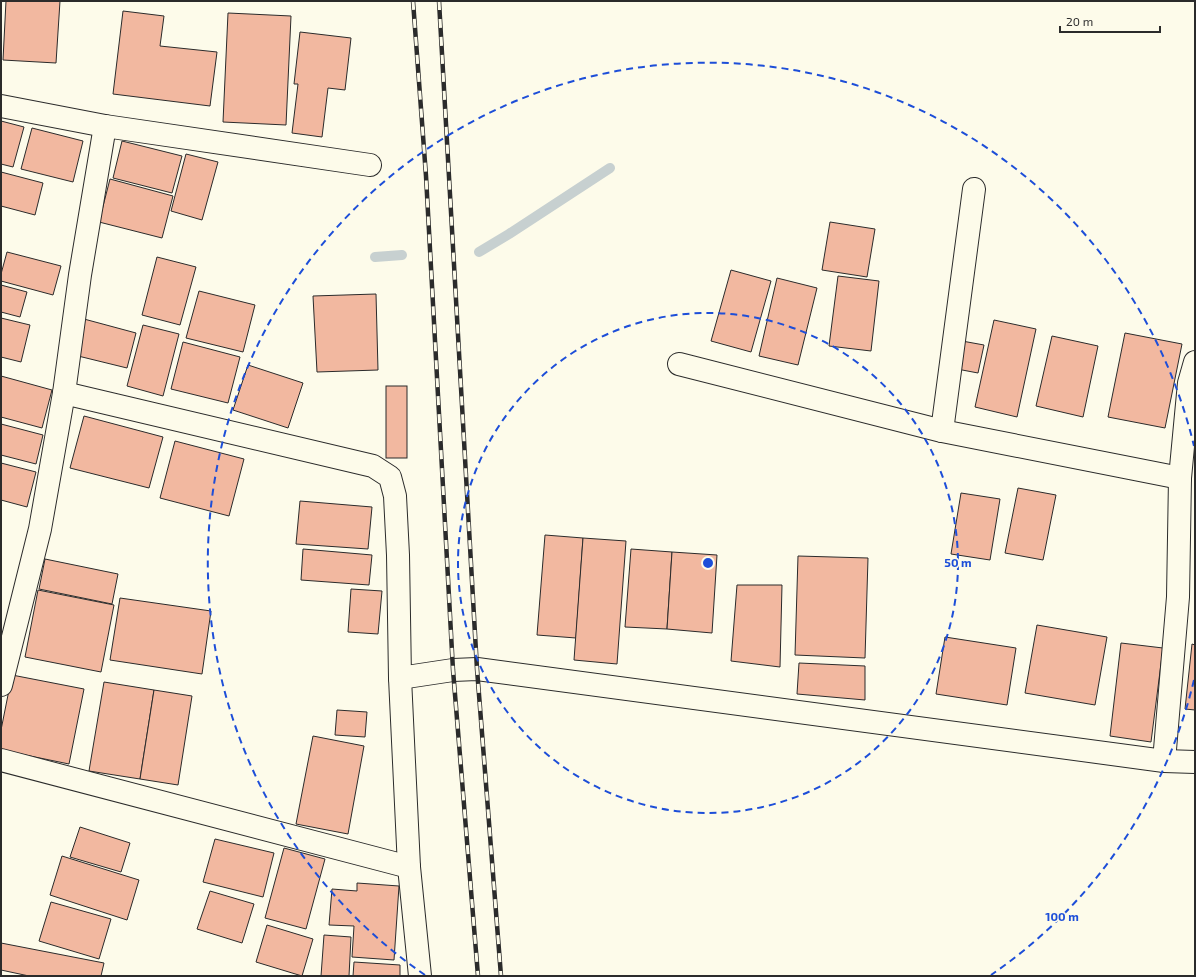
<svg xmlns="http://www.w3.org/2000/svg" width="1196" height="977" font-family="'Exo 2',sans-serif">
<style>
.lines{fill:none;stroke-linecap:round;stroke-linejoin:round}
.stream{stroke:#c7d0d0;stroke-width:10}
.building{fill:#f2b8a0;stroke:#2b2b2b}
.minor-casing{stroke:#2b2b2b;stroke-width:24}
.minor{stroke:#fdfbea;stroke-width:22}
.rail-casing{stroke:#2b2b2b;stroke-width:4.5}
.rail{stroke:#fdfbea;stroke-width:3;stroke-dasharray:9;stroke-linecap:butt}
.ring{fill:none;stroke:#1d4ed8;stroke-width:2;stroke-dasharray:7 5}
.centre{fill:#1d4ed8;stroke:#fdfbea;stroke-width:2}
.ring-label{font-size:12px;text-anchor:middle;font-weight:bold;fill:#1d4ed8;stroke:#fdfbea;stroke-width:3;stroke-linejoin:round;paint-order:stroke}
</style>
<rect width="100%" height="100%" fill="#fdfbea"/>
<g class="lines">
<g class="stream">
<path d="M 479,252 L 509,234 L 610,168"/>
<path d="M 375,257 L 402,255"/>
</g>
</g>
<g class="building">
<path d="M 6,1 L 60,1 L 56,63 L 3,60 Z"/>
<path d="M 123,11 L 164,16 L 160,46 L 217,52 L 210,106 L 113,94 Z"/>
<path d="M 228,13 L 291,16 L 286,125 L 223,122 Z"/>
<path d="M 300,32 L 351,38 L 345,90 L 328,88 L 322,137 L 292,133 L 298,84 L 294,84 Z"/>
<path d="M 1,121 L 24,127 L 13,167 L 1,164 Z"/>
<path d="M 32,128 L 83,141 L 73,182 L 21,169 Z"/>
<path d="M 122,141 L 182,156 L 172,193 L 113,178 Z"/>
<path d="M 186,154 L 218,162 L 202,220 L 171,211 Z"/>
<path d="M 1,172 L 43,183 L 35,215 L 1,206 Z"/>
<path d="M 110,179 L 173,196 L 162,238 L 99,222 Z"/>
<path d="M 830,222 L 875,229 L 867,277 L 822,270 Z"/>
<path d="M 7,252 L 61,266 L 53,295 L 1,281 L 1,274 Z"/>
<path d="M 157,257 L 196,267 L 180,325 L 142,315 Z"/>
<path d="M 731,270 L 771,281 L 751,352 L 711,341 Z"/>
<path d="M 838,276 L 879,281 L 871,351 L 829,346 Z"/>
<path d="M 777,278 L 817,288 L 798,365 L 759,356 Z"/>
<path d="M 1,285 L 27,292 L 20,317 L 1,312 Z"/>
<path d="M 199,291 L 255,305 L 243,352 L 186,338 Z"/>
<path d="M 376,294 L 378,370 L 317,372 L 313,296 Z"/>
<path d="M 1,318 L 30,325 L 21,362 L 1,357 Z"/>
<path d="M 84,319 L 136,333 L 127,368 L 74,355 Z"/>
<path d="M 994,320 L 1036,329 L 1017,417 L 975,407 Z"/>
<path d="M 143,325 L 179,334 L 163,396 L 127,386 Z"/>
<path d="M 1125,333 L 1182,344 L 1165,428 L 1108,417 Z"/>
<path d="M 1052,336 L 1098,346 L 1083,417 L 1036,406 Z"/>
<path d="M 962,341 L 984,345 L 978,373 L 957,369 Z"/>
<path d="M 183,342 L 240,357 L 228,403 L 171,389 Z"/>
<path d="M 248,365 L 303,383 L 288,428 L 233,410 Z"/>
<path d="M 1,376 L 52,390 L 42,428 L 1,417 Z"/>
<rect x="386" y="386" width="21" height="72"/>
<path d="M 84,416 L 163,437 L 149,488 L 70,468 Z"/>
<path d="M 1,424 L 43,435 L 36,464 L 1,455 Z"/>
<path d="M 175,441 L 244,459 L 229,516 L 160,498 Z"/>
<path d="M 1,463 L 36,472 L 27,507 L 1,500 Z"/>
<path d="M 1018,488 L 1056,495 L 1043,560 L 1005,553 Z"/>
<path d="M 961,493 L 1000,499 L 990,560 L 951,554 Z"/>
<path d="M 300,501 L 372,507 L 368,549 L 296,544 Z"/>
<path d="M 545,535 L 583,538 L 576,638 L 537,635 Z"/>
<path d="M 583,538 L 626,541 L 617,664 L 574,660 Z"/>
<path d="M 303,549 L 372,555 L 369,585 L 301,580 Z"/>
<path d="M 631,549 L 672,552 L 667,629 L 625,627 Z"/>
<path d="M 672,552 L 717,555 L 712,633 L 667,629 Z"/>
<path d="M 798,556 L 868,558 L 865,658 L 795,655 Z"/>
<path d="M 45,559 L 118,574 L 112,604 L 39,589 Z"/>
<path d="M 737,585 L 782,585 L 780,667 L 731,661 Z"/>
<path d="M 351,589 L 382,591 L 378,634 L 348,632 Z"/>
<path d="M 38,590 L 114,605 L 101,672 L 25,657 Z"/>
<path d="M 120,598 L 211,611 L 202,674 L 110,660 Z"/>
<path d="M 1037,625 L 1107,637 L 1095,705 L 1025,693 Z"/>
<path d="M 945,637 L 1016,648 L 1007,705 L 936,694 Z"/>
<path d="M 1121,643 L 1163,648 L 1151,742 L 1110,736 Z"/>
<path d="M 1192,644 L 1195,645 L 1195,710 L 1185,709 Z"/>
<path d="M 799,663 L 865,666 L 865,700 L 797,694 Z"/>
<path d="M 12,675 L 84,689 L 69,764 L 1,750 L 1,730 Z"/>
<path d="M 104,682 L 154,690 L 140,779 L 89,771 Z"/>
<path d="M 154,690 L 192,696 L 178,785 L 140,779 Z"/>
<path d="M 337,710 L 367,712 L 365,737 L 335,735 Z"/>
<path d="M 313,736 L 364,746 L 348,834 L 296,824 Z"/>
<path d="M 80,827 L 130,843 L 121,872 L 70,857 Z"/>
<path d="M 215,839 L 274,853 L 263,897 L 203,882 Z"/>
<path d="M 284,848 L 325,859 L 306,929 L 265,918 Z"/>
<path d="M 62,856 L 139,880 L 127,920 L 50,895 Z"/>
<path d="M 357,883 L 399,886 L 394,960 L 352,957 L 354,926 L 329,925 L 332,889 L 357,891 Z"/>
<path d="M 210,891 L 254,904 L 242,943 L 197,929 Z"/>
<path d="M 51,902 L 111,919 L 99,959 L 39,941 Z"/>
<path d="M 267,925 L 313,939 L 302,976 L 256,962 Z"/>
<path d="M 324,935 L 351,937 L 349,976 L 321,976 Z"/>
<path d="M 1,943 L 104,963 L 101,976 L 29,976 L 1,970 Z"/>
<path d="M 354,962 L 400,965 L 400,976 L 353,976 Z"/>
</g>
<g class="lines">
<defs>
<g id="minor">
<path d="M 1,106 L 105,126 L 370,165"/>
<path d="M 679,364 L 942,431 L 1180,478"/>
<path d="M 64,393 L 373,466 L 390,477 L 395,496 L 398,555 L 400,678 L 409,867 L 420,976"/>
<path d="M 942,431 L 974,189"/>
<path d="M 400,678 L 453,670 L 477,669 L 1164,761 L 1195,762"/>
<path d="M 1,685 L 40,529 L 64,393 L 80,275 L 105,126"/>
<path d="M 1,760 L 409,867"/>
<path d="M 1164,761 L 1178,597 L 1180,478 L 1189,383 L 1195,362"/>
</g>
</defs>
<use href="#minor" class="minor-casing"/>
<use href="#minor" class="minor"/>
<defs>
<g id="rail">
<path d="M 413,1 L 426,176 L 453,670 L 478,976"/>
<path d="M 439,1 L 477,669 L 501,976"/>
</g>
</defs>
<use href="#rail" class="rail-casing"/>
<use href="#rail" class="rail"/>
</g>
<g class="ring">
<circle cx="708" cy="563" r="250"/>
<path d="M1194 680A500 500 0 0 1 991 975M425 975A500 500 0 1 1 1194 446"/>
</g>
<circle cx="708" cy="563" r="6" class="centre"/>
<g class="ring-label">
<text x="958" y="567">50 m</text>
<text x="1062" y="921">100 m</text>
</g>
<rect width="1196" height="977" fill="none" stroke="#2b2b2b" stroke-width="4"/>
<path d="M1060 26v6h100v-6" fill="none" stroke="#2b2b2b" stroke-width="2"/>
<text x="1066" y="26" font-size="12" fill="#2b2b2b" stroke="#fdfbea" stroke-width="3" paint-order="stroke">20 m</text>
</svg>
